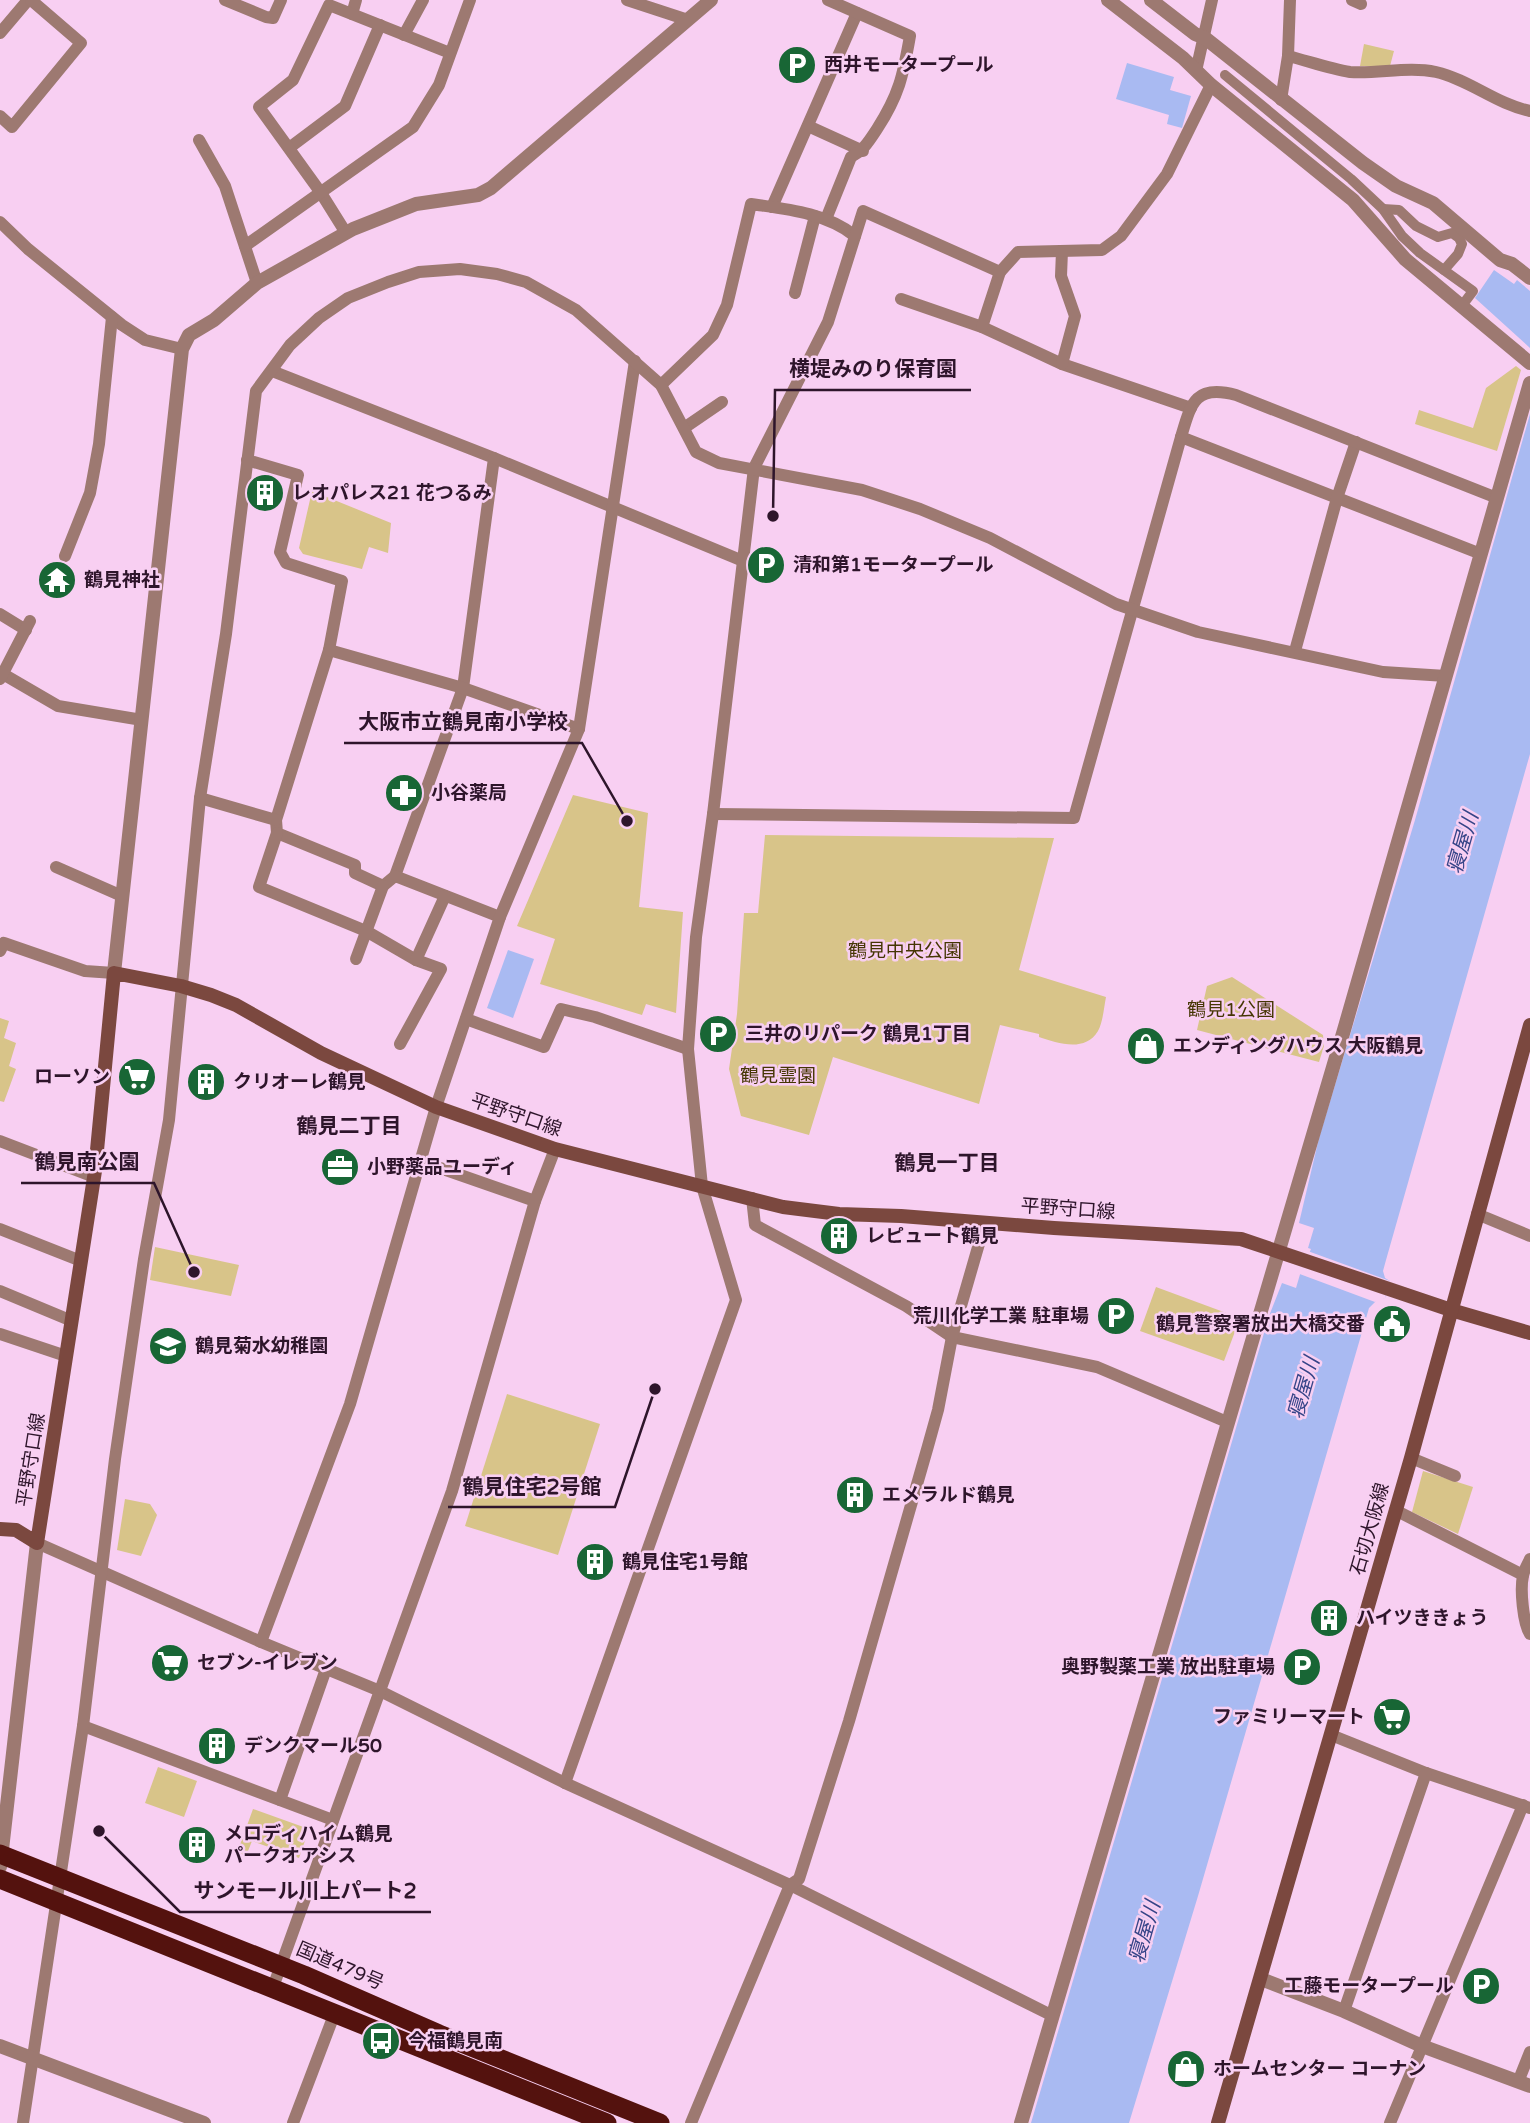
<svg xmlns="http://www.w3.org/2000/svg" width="1530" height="2123" font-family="'Varela Round','Noto Sans JP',sans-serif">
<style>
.green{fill:#d8c489}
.water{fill:#a9baf2}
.pier{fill:#f8cff2}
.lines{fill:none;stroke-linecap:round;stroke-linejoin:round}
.pedestrian{stroke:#9d7971;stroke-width:10}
.minor{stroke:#9d7971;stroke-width:12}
.tertiary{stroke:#9d7971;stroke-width:14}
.secondary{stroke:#7b483f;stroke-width:14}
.trunk{stroke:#54120e;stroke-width:19}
.labels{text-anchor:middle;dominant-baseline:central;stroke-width:5;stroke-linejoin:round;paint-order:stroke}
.poi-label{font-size:19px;font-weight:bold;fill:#2e152b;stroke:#f8cff2;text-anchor:start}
.park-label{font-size:19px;fill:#453603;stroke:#f8cff2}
.street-label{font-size:19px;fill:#2e152b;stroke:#f8cff2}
.water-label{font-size:21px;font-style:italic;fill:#364588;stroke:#f8cff2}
.neighbourhood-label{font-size:21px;font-weight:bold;fill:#2e152b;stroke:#f8cff2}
.leader{fill:none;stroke:#2e152b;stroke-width:2.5}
.callout-dot{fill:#2e152b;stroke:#f8cff2;stroke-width:2.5}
.callout-label{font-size:21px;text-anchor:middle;font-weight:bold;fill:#2e152b;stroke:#f8cff2;stroke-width:5;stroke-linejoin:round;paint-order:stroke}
</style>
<rect width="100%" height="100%" fill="#f8cff2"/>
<g class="green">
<path d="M 1364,44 L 1394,51 L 1390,66 L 1360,66 Z"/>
<path d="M 1516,366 L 1521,370 L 1497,451 L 1415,424 L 1419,410 L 1473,428 L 1486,388 Z"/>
<path d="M 312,491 L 391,523 L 388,553 L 369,547 L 362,569 L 303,554 L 299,548 Z"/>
<path d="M 573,795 L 648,813 L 639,907 L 683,912 L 676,1013 L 646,1004 L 642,1015 L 540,984 L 555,939 L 517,926 Z"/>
<path d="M 765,835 L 1054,838 L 1019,970 L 1106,997 C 1104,1007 1103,1022 1098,1031 C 1085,1053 1057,1043 1039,1037 L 1039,1034 L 1000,1025 L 979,1104 L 833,1057 L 809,1135 L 741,1116 L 729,1069 L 737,1014 L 744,913 L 758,913 Z"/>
<path d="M 1232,977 L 1323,1035 L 1324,1046 L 1319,1062 L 1197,1030 L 1207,986 Z"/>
<path d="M 0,1018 L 9,1021 L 4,1038 L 16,1043 L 9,1066 L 16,1069 L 4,1102 L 0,1101 Z"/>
<path d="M 155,1247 L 239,1265 L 231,1296 L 150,1280 Z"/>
<path d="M 1156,1287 L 1240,1318 L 1224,1361 L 1140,1331 Z"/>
<path d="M 507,1394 L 600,1424 L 558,1555 L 465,1526 Z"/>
<path d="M 1423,1471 L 1473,1487 L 1458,1534 L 1412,1512 Z"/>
<path d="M 125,1499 L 150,1504 L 157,1515 L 141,1556 L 117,1550 Z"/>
<path d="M 158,1767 L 197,1781 L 184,1817 L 145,1803 Z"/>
<path d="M 253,1809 L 309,1829 L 299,1858 L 252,1841 L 246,1856 L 237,1853 Z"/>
</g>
<g class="water">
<path d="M 1127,63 L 1174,77 L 1170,90 L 1191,96 L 1182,128 L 1167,124 L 1169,115 L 1116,99 Z"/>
<path d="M 1494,270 L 1514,284 L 1517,280 L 1530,291 L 1530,348 L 1475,298 Z"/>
<path d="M 1530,414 L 1530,754 L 1386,1260 L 1383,1271 L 1385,1278 L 1390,1281 L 1385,1298 L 1378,1299 L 1369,1308 L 1198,1896 L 1129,2123 L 1031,2123 L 1269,1316 L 1282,1283 L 1296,1288 L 1301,1271 L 1311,1249 L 1308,1248 L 1314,1228 L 1299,1223 L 1319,1138 L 1415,820 Z"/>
<path d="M 508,950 L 534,959 L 513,1018 L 487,1008 Z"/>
</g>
<path class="pier" d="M 1305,1250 L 1390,1281 L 1385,1298 L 1375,1302 L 1297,1273 L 1306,1253 Z"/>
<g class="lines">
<g class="pedestrian">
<path d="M 1225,75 L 1351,179 L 1383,209 L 1402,236 L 1420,253 L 1473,291 L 1461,307"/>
<path d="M 1383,209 L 1399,210 L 1416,226 L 1438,237 L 1452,233 L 1459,238 L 1462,244 L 1458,254 L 1444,270"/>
</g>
<g class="minor">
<path d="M 225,0 L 266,17 L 273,18 L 281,0"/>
<path d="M 627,0 L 688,20"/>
<path d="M 1352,0 L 1361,4"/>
<path d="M 352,14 L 356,0"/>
<path d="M 0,33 L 28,0"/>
<path d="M 404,35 L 423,0"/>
<path d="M 1288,56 C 1308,61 1330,69 1350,72 C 1379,74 1408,66 1436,72 C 1470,80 1496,104 1530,111"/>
<path d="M 1196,71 L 1212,0"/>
<path d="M 1281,100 L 1288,56 L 1290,0"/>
<path d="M 0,116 L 12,127 L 81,43 L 31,0"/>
<path d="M 808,126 L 863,151"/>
<path d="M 199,140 L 225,186 L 257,283"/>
<path d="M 289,148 L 345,106 L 380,25"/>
<path d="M 772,207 L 857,13"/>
<path d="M 826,219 L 851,157 C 864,150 869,141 877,129 C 899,95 903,76 910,36 L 828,0"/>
<path d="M 0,222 L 28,249 L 122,325 L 145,340 L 182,349"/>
<path d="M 346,233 L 321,193 L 259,107 L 293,80 L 329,5 L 450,53"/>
<path d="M 245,246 L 413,127 L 439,85 L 470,0"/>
<path d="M 795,293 L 815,216"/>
<path d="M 901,299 L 982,327 L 1062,364 L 1191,408"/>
<path d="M 982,327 L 1000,272"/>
<path d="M 1062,364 L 1075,316 L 1061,276 L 1062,251"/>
<path d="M 272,371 L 494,458 L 463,688 L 395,876"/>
<path d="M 661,385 L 713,335 L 727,305 L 751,204 C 786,209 827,213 855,236"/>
<path d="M 684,428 L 722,402"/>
<path d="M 1181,437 L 1481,554"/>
<path d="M 494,458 L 743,561"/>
<path d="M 247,460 L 298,475 L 280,552 L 286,563 L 342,581 L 329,650 L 276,820 L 277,833 L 355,865 L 355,873 L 383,886 L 395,876 L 500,917"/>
<path d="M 65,556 L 90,493 L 99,444 L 112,317"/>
<path d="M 0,614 L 26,630"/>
<path d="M 329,650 L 463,688 L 579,729"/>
<path d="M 1295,651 L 1337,498 L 1356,442"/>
<path d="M 3,674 L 58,706 L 142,720"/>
<path d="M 0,679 L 30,621"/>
<path d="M 200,798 L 276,820"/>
<path d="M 713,814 L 1074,818 L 1181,437 C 1191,403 1195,384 1236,395 L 1497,498"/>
<path d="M 277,833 L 259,887 L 366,931 L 416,960 L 441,969 L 400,1044"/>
<path d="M 56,867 L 122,896"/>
<path d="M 0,951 L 4,943 L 85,971 L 114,973"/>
<path d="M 356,959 L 383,886"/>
<path d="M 416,960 L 445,896"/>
<path d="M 466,1019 L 544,1047 L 561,1009 L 595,1017 L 688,1049"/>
<path d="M 0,1141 L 94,1177"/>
<path d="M 420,1161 L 535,1201"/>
<path d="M 752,1198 L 755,1225 L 906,1306 L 952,1337 L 1097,1367 L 1227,1422"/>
<path d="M 1477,1214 L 1530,1236"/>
<path d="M 0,1229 L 81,1261"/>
<path d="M 0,1291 L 72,1321"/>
<path d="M 0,1334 L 66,1356"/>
<path d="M 1411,1458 L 1455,1476"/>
<path d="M 1395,1510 L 1523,1575"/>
<path d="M 37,1543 L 261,1642 L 380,1691 L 565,1783 L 790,1885 L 1053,2016"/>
<path d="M 1530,1559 C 1528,1564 1524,1570 1523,1576 C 1520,1589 1523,1623 1530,1634"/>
<path d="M 261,1642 L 350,1404 L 436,1107 L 500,917 L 579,729 L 635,361"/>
<path d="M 83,1726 L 333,1820"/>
<path d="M 1331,1735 L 1426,1773 L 1530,1808"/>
<path d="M 565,1783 L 736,1300 L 702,1186 L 688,1049 L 696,937 L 713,814 L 754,468 L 828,322 L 863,211 L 1000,272 L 1018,252 L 1102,250 L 1121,236 L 1167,174 L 1211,85"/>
<path d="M 280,1800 L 326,1669"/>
<path d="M 272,1990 L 452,1491 L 535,1201 L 555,1149"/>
<path d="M 1344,2011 L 1426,1773"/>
<path d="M 1518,2082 L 1530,2052"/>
<path d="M 23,2123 L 83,1726 L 115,1459 L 144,1259 L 169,1120 L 200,798 L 226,634 L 256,391 L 290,345 L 319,318 L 348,298 L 388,282 L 419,272 L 460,269 L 497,274 L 526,282 L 576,310 L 661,385 L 696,452 L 719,463 L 862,490 L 920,509 L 990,538 L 1116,604 L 1198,632 L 1383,672 L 1446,676"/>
<path d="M 293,2123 L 334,2015"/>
<path d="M 691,2123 L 790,1885 L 799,1879 L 849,1721 L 928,1446 L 938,1410 L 952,1337 L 985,1223"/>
<path d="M 1390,2123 L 1523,1805"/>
</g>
<g class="tertiary">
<path d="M 1108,0 L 1183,58 L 1211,85 L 1353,200 L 1405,259 L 1530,363"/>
<path d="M 1151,0 L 1195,34 L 1205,38 L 1363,163 L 1396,186 L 1433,203 L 1500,260 L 1512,264 L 1530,278"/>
<path d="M 114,973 L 182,349 L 189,335 L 214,320 L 257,283 L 353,229 L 416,204 L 478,195 L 491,188 L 711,0"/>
<path d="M 0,1867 L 37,1543"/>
<path d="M 1261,1979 L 1344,2011 L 1422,2046 L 1530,2086"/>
<path d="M 0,2046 L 204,2123"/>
<path d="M 1021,2123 L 1344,1030 L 1530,383"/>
</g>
<g class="secondary">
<path d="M 0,1529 L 16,1530 L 37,1543 L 95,1171 L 114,973 L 181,986 L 211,995 L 236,1005 L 321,1053 L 436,1107 L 555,1149 L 783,1207 L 839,1214 L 901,1216 L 1054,1228 L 1241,1239 L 1451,1310 L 1530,1333"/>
<path d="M 1218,2123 L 1411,1458 L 1530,1025"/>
</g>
<g class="trunk">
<path d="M 0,1854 L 304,1975 L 439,2034 L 660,2123"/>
<path d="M 0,1879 L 607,2123"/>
</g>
</g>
<defs>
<symbol id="parking-disc" viewBox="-11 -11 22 22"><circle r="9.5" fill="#186635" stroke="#f8cff2"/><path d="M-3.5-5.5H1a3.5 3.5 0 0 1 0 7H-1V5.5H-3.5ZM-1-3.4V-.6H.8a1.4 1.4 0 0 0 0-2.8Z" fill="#fff"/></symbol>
<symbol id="building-disc" viewBox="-11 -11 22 22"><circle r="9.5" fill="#186635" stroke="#f8cff2"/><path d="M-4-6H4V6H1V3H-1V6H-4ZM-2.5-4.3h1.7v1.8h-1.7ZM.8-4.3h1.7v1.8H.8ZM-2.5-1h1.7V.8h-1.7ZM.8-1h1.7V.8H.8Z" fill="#fff"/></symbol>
<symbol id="temple-disc" viewBox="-11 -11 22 22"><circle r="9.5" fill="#186635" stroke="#f8cff2"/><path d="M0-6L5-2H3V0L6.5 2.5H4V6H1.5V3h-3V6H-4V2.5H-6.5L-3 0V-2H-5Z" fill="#fff"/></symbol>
<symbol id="pharmacy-disc" viewBox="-11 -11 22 22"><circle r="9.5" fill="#186635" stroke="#f8cff2"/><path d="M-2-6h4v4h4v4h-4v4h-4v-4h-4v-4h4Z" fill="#fff"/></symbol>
<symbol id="shop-disc" viewBox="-11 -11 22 22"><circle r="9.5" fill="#186635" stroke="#f8cff2"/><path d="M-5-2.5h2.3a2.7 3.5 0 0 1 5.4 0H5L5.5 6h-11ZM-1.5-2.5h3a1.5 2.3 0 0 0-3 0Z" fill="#fff"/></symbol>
<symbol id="supermarket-disc" viewBox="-11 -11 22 22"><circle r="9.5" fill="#186635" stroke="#f8cff2"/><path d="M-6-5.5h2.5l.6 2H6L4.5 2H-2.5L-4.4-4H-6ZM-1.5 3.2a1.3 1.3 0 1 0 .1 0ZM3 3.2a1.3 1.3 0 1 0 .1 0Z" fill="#fff"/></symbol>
<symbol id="office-disc" viewBox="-11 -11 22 22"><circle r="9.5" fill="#186635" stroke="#f8cff2"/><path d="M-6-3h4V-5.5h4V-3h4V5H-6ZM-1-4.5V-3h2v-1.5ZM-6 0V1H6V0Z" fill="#fff"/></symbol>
<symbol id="civic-disc" viewBox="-11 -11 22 22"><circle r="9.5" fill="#186635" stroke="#f8cff2"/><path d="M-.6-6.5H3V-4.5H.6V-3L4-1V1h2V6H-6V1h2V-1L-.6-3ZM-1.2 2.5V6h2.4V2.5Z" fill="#fff"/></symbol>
<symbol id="school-disc" viewBox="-11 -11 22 22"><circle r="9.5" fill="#186635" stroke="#f8cff2"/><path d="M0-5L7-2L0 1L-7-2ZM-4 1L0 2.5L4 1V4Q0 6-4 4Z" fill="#fff"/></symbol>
<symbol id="bus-disc" viewBox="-11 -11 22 22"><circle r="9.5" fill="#186635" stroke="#f8cff2"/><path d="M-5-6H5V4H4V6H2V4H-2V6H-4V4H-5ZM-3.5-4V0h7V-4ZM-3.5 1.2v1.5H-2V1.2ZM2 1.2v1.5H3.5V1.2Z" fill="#fff"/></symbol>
</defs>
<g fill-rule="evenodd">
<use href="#parking-disc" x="775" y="43" width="44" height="44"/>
<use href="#building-disc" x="243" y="471" width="44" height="44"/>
<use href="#parking-disc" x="744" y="543" width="44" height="44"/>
<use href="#temple-disc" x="35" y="558" width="44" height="44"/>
<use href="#pharmacy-disc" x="382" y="771" width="44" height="44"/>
<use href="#parking-disc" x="696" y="1012" width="44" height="44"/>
<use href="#shop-disc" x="1124" y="1024" width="44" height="44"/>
<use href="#supermarket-disc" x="115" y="1055" width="44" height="44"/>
<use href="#building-disc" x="184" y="1060" width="44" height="44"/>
<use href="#office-disc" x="318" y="1145" width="44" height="44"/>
<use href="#building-disc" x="817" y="1214" width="44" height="44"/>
<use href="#parking-disc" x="1094" y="1294" width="44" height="44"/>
<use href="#civic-disc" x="1370" y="1302" width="44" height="44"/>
<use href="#school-disc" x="146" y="1324" width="44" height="44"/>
<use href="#building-disc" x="833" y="1473" width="44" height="44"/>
<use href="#building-disc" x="573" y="1540" width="44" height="44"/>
<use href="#building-disc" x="1307" y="1596" width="44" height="44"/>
<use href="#supermarket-disc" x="148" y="1641" width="44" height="44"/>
<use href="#parking-disc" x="1280" y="1645" width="44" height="44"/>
<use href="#supermarket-disc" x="1370" y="1695" width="44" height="44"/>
<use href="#building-disc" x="195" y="1724" width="44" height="44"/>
<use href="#building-disc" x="175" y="1823" width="44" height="44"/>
<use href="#parking-disc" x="1459" y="1964" width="44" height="44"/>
<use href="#bus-disc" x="359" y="2019" width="44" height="44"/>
<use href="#shop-disc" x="1164" y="2047" width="44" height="44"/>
</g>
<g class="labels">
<g class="poi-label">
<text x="824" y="65">西井モータープール</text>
<text x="292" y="493">レオパレス21 花つるみ</text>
<text x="793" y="565">清和第1モータープール</text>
<text x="84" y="580">鶴見神社</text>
<text x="431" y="793">小谷薬局</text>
<text x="745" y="1034">三井のリパーク 鶴見1丁目</text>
<text x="1173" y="1046">エンディングハウス 大阪鶴見</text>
<text x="110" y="1077" text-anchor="end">ローソン</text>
<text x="233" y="1082">クリオーレ鶴見</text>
<text x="367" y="1167">小野薬品ユーディ</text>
<text x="866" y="1236">レピュート鶴見</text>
<text x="1089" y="1316" text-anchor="end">荒川化学工業 駐車場</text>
<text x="1365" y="1324" text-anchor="end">鶴見警察署放出大橋交番</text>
<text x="195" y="1346">鶴見菊水幼稚園</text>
<text x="882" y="1495">エメラルド鶴見</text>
<text x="622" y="1562">鶴見住宅1号館</text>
<text x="1356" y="1618">ハイツききょう</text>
<text x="197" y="1663">セブン-イレブン</text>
<text x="1275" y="1667" text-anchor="end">奥野製薬工業 放出駐車場</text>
<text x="1365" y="1717" text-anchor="end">ファミリーマート</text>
<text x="244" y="1746">デンクマール50</text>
<text x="224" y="1834">メロディハイム鶴見<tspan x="224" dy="22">パークオアシス</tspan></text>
<text x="1454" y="1986" text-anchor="end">工藤モータープール</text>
<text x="408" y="2041">今福鶴見南</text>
<text x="1213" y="2069">ホームセンター コーナン</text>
</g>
<g class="park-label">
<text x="905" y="951">鶴見中央公園</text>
<text x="1231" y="1010">鶴見1公園</text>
<text x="778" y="1076">鶴見霊園</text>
</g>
<g class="street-label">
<text transform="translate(516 1115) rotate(19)">平野守口線</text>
<text transform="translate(1068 1209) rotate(4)">平野守口線</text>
<text transform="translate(31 1460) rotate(-81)">平野守口線</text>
<text transform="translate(1370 1529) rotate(-74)">石切大阪線</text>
<text transform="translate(340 1966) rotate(23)">国道479号</text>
</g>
<g class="water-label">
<text transform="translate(1463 843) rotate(-74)">寝屋川</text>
<text transform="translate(1304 1388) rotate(-74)">寝屋川</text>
<text transform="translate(1145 1932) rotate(-74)">寝屋川</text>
</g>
<g class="neighbourhood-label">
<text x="349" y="1126">鶴見二丁目</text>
<text x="947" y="1163">鶴見一丁目</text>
</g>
</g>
<path class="leader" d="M773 516L775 390H971M627 821L582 743H344M194 1272L154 1183H21M655 1389L615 1507H448M99 1831L180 1912H431"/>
<g class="callout-dot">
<circle cx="773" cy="516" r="7"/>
<circle cx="627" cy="821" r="7"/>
<circle cx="194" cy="1272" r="7"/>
<circle cx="655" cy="1389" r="7"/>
<circle cx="99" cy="1831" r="7"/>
</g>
<g class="callout-label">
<text x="873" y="376">横堤みのり保育園</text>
<text x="463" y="729">大阪市立鶴見南小学校</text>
<text x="87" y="1169">鶴見南公園</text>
<text x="532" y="1494">鶴見住宅2号館</text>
<text x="305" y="1898">サンモール川上パート2</text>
</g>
</svg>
